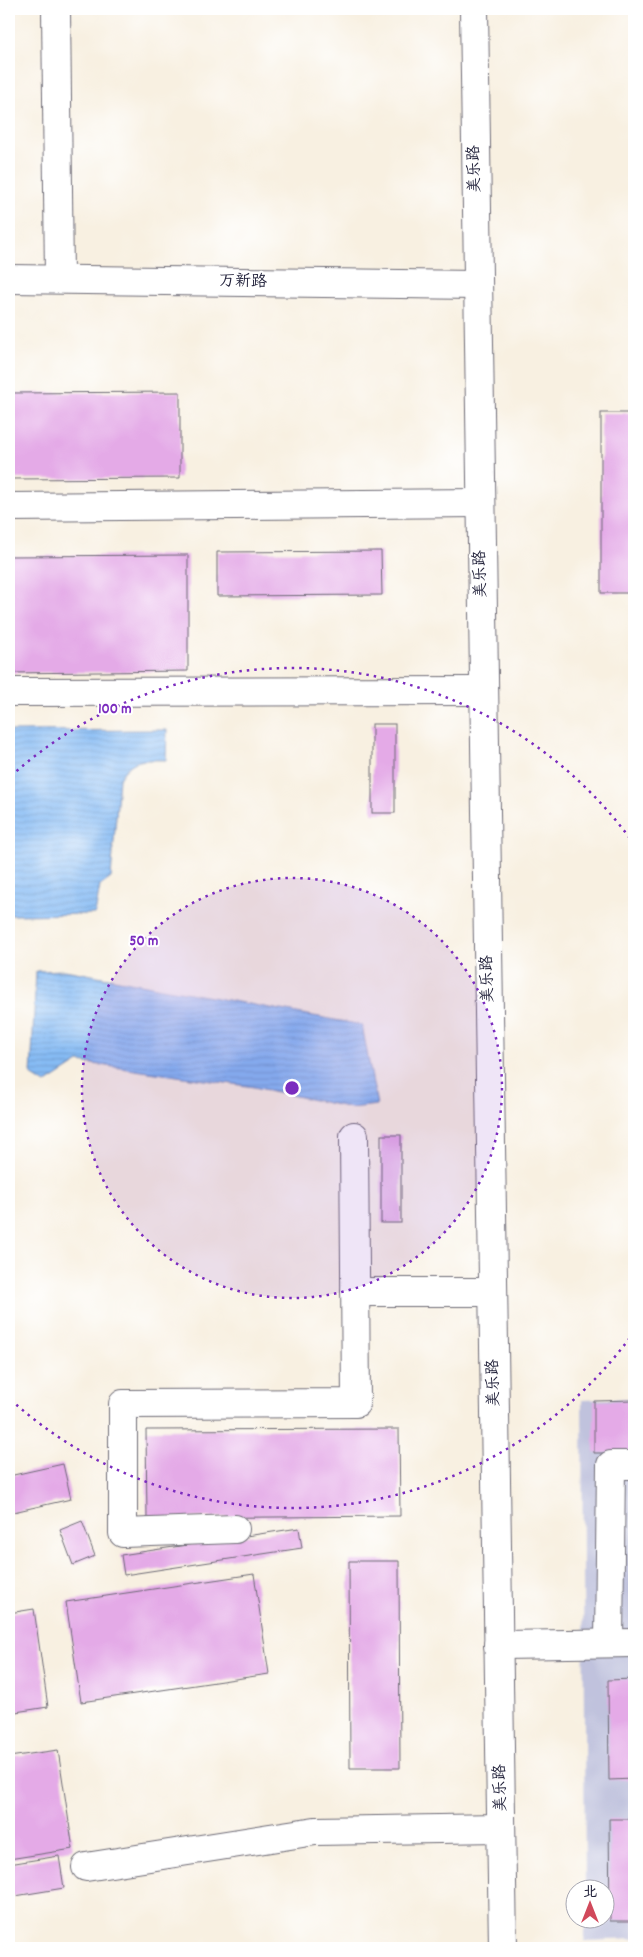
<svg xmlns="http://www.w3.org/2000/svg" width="643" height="1957" font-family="Dekko,'LXGW WenKai TC',sans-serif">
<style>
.industrial{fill:#c0c2dd}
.water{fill:url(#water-rules);stroke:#546e98}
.building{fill:#e4aae7}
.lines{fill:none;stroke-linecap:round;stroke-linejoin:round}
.minor-casing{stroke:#6d6a75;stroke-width:30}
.minor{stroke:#fff;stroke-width:28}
.ring{fill:none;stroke:#7b2cbf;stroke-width:2.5;stroke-dasharray:2.5 5}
.labels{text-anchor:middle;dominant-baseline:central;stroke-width:4;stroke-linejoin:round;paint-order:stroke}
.street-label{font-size:16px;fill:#22223b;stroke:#fff}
.centre{fill:#7b2cbf;stroke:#fff;stroke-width:2.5}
.ring-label{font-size:15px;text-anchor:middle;font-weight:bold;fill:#7b2cbf;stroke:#fff;stroke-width:4;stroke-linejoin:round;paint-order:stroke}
</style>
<defs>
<pattern id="water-rules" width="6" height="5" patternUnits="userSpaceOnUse" patternTransform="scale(1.25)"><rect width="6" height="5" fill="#86bbf4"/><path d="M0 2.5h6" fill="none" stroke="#73a0d2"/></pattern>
</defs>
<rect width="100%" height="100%" fill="#fff"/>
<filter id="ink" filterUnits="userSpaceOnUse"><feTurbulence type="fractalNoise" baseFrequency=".02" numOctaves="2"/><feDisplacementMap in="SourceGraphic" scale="10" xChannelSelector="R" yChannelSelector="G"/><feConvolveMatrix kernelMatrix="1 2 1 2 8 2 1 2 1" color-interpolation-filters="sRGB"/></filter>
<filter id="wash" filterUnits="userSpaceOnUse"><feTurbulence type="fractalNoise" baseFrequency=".0096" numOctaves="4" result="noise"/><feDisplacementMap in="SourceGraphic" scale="20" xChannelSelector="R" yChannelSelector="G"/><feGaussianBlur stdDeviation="1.12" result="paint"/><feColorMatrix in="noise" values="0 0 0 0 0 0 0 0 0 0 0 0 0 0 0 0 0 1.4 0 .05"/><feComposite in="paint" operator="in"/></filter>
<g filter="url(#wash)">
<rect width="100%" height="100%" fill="#f8f0e1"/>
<path class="industrial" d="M 634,1398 L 634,1939 L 585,1941 L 585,1920 L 606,1920 L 606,1890 L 585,1889 L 582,1400 Z"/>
<g class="water">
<path d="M 167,730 L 166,760 C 143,760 132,757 119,779 L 111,878 L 100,886 L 95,914 L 9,915 L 9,731 Z"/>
<path d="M 65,970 L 362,1025 L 377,1105 L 351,1108 L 254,1087 L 79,1062 L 45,1084 L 31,1075 L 36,971 Z"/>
</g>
<g id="blocks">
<g class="building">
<path d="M 180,392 L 180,478 L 9,479 L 9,393 Z"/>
<rect x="601" y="413" width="33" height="180"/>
<path d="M 381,551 L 382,595 L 217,596 L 217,552 Z"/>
<path d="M 188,555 L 188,671 L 9,673 L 9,556 Z"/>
<rect x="372" y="724" width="23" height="89"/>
<rect x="381" y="1135" width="20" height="88"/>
<path d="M 634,1400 L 634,1453 L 594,1453 L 594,1401 Z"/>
<path d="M 399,1429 L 400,1516 L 147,1518 L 146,1430 Z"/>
<path d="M 63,1464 L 71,1499 L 9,1513 L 9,1476 Z"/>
<path d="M 82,1521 L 95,1556 L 73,1565 L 60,1530 Z"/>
<path d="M 299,1528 L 302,1548 L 124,1575 L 121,1555 Z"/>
<path d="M 349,1561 L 399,1561 L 400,1768 L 350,1768 Z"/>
<path d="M 254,1574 L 269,1674 L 81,1702 L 66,1602 Z"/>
<path d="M 34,1609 L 48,1707 L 9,1713 L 9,1613 Z"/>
<path d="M 634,1679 L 634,1779 L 609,1780 L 608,1680 Z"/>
<path d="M 58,1750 L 73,1849 L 9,1859 L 9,1757 Z"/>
<path d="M 609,1819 L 634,1819 L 634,1921 L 610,1921 Z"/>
<path d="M 59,1856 L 64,1888 L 9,1897 L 9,1864 Z"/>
</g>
</g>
</g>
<g filter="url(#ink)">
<use href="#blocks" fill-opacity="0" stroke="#6d6a75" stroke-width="1"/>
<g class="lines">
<defs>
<g id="minor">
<path d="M 56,9 L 59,279"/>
<path d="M 474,9 L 503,1948"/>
<path d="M 9,279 L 476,285"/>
<path d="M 9,507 L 480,503"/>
<path d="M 9,692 L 483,691"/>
<path d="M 355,1292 L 493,1292"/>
<path d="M 235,1529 L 123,1533 L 123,1404 L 356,1403 L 354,1136"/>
<path d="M 609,1643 L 611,1465 L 634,1465"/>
<path d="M 498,1645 L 634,1643"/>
<path d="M 86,1867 L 315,1831 L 501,1828"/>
</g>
</defs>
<use href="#minor" class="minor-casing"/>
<use href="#minor" class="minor"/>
</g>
</g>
<circle cx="292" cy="1088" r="210" fill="#7b2cbf" fill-opacity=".12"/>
<g class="ring">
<circle cx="292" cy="1088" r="210"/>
<path d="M634 1332A420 420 0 0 1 11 1400M11 776A420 420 0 0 1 634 844"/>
</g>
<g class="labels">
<g class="street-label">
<text transform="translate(475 169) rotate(-91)">美乐路</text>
<text transform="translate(243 282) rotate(1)">万新路</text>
<text transform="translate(481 574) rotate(-91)">美乐路</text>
<text transform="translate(488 979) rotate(-91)">美乐路</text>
<text transform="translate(494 1383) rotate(-91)">美乐路</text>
<text transform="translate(501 1788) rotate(-91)">美乐路</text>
</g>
</g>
<circle cx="292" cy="1088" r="8" class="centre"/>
<g class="ring-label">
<text x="115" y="713">100 m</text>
<text x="144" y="945">50 m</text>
</g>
<rect width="643" height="1957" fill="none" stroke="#fff" stroke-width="30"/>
<g transform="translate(590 1904)"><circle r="24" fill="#ffffff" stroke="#a7a7b1"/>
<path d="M0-4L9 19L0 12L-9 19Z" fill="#d1495b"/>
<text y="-8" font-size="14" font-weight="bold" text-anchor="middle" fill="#22223b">北</text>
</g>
</svg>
